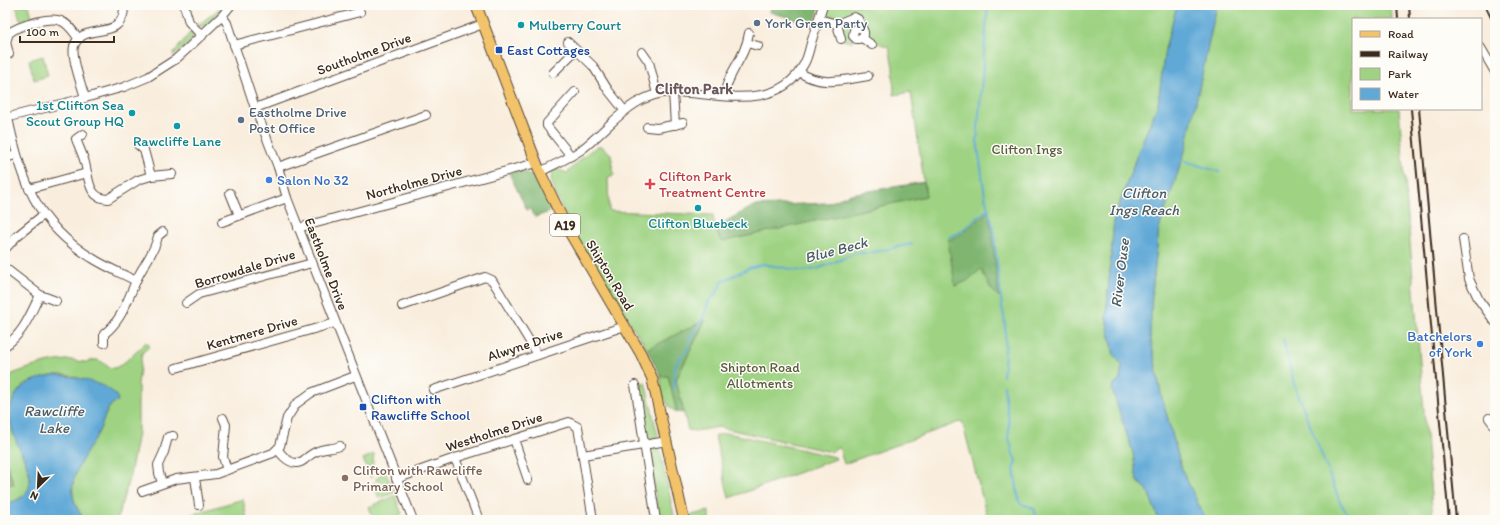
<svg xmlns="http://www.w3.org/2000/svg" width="1500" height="525" font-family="Itim,sans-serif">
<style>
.green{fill:#9fd383;stroke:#6d7e50}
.forest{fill:#7fb571;stroke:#5d7048}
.water{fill:#60a9d7;stroke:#4e6a7a}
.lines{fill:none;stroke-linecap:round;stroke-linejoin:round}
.stream{stroke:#60a9d7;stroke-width:2}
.minor-casing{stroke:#58473b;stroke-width:10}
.major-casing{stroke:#58473b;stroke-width:12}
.minor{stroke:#fff;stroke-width:8}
.major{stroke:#f2c36a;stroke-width:10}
.rail{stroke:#3b2a1e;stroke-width:2}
.service-dot{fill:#5c6f8a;stroke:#fdfcf7;stroke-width:1.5}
.culture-dot{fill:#0f9aa8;stroke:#fdfcf7;stroke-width:1.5}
.transit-dot{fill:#1a4fb4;stroke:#fdfcf7;stroke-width:1.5}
.shop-dot{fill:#3f7fe0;stroke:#fdfcf7;stroke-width:1.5}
.health-dot{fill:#e0444e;stroke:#fdfcf7;stroke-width:1.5}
.education-dot{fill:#8d6e63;stroke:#fdfcf7;stroke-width:1.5}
.labels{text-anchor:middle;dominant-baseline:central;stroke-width:3;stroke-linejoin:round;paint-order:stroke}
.shield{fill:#fdfcf7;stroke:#75695f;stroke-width:1}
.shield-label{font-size:13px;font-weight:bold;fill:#3b2a1e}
.service-label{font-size:14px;fill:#4e5e75;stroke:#fdfcf7;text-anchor:start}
.culture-label{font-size:14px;fill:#0d838f;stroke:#fdfcf7}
.transit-label{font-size:14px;fill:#164399;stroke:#fdfcf7;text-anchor:start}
.street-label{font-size:14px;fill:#3b2a1e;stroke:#fdfcf7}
.park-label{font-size:14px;fill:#595d3c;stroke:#fdfcf7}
.health-label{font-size:14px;fill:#be3a42;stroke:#fdfcf7;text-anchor:start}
.shop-label{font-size:14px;fill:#366cbe;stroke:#fdfcf7;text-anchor:start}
.education-label{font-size:14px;fill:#785e54;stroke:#fdfcf7;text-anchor:start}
.neighbourhood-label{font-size:15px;font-weight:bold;fill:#6b585e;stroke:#fdfcf7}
.water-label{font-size:15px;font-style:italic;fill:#4a5d68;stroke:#fdfcf7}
</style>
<rect width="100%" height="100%" fill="#fdfcf7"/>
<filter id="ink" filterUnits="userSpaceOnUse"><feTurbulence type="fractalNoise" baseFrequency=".025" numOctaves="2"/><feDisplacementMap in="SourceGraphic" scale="8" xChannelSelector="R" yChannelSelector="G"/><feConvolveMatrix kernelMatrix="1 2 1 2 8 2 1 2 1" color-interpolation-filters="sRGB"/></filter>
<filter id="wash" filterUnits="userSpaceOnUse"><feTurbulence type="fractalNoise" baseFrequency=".012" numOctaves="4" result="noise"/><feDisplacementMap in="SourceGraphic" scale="16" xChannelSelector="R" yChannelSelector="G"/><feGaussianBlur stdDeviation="0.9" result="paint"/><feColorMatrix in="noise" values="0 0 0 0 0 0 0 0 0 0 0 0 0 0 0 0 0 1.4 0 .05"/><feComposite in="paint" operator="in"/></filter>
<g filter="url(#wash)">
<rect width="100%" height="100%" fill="#f9eede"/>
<g class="green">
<path d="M 16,5 L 29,5 L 32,17 L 20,20 Z"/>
<path d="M 224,5 L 226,5 C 218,13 209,29 197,26 Z"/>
<path d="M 825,5 L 1177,5 L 1165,49 L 1158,104 L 1138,152 L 1114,219 L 1106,318 L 1114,355 L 1122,365 L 1120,380 L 1113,385 L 1112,390 L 1133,453 L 1137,481 L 1147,489 L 1159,520 L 988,520 L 962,421 L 844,464 L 839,447 L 831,452 L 719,427 L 695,431 L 688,430 L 676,380 L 705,321 L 647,349 L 581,245 L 557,198 L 551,179 L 552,173 L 557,169 L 567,173 C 576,165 590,147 601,146 L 611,154 L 614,175 L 608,177 L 609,211 L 713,215 L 715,227 L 721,242 L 926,196 L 911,92 L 894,95 L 893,67 L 889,47 C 868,40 867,37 861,16 C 847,12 845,20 833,20 L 834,18 L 827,16 L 823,9 Z"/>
<path d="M 1217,5 L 1391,5 L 1392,19 L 1353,19 L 1353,109 L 1399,109 L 1433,520 L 1206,520 L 1182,470 L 1161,394 L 1150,335 L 1152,292 L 1159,229 L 1186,148 Z"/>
<path d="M 849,20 L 858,22 L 852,42 L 843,40 C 841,29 840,26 849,20 Z"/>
<path d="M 192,30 L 193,37 L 192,40 L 174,56 L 173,54 Z"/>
<path d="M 43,56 L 48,76 L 34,80 L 29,60 Z"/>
<path d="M 146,342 L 150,346 L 142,353 L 138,384 L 138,433 L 130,475 L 117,520 L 85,520 C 58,487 81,463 98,433 C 106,418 104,410 118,398 L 109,389 L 76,377 L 65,375 L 55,375 L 24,384 L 13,399 L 16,441 L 26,463 L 31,481 L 29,489 L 25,494 L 20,498 L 12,502 L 5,503 L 5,484 L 14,484 L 5,461 L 5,377 C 25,369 45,361 67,360 C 73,359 79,362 85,362 C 89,362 93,359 97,360 C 104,361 106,368 113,368 C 121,368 139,349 146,342 Z"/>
<path d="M 668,375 L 677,412 C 664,407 660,390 661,377 Z"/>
<path d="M 645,382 L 658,436 L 654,439 L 651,439 L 647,435 L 646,435 L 638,388 L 642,383 Z"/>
<path d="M 727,433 L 835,457 L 836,459 L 729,498 L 715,436 Z"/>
<path d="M 659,448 L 660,450 L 675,520 L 659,520 L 649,452 L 653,449 Z"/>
<path d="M 374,454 L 371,478 L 363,459 Z"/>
<path d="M 385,470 L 391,486 L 375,480 Z"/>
<path d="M 373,483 L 393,490 L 394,493 L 379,498 Z"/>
<path d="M 395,496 L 402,514 L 386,520 L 374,520 L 369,507 Z"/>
<path d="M 243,499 L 247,520 L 172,520 Z"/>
<path d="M 709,511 L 709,520 L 688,520 L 687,516 Z"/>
</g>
<g class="forest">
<path d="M 772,5 L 820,5 L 814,25 L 770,12 Z"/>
<path d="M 519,170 L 538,178 L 553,209 L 547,213 L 535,217 L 530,209 L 527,210 L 509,173 Z"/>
<path d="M 924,182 L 926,196 L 721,242 L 715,227 L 754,206 L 828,203 L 851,194 Z"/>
<path d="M 989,211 L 999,297 L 991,289 L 981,269 L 967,281 L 955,286 L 948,240 L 960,235 Z"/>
<path d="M 705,320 L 676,380 L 684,413 L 677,412 L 668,376 L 661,377 L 647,349 Z"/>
<path d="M 5,461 L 14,484 L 5,484 Z"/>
</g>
<g class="water">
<path d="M 1177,5 L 1217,5 L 1186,148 L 1159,229 L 1152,292 L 1150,335 L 1161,394 L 1182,470 L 1206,520 L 1159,520 L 1147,489 L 1137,481 L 1133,453 L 1112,390 L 1113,385 L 1120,379 L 1122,365 L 1114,355 L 1106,318 L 1114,219 L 1138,152 L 1158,104 L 1165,49 Z"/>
<path d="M 55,375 C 69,375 117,384 118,401 C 105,405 105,420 99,431 C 83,462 57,486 85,520 L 5,520 L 5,503 C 13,502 21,500 26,493 C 43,469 0,436 12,403 C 19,382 36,379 55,375 Z"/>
</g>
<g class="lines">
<g class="stream">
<path d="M 988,5 L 977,140 L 985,196 L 993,228 L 1002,307 C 1008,330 1005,353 1003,376"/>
<path d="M 1181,160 L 1220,172"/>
<path d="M 948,237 L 959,233 L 988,209"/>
<path d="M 1283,339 L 1294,384 L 1340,502 L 1351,520"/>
<path d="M 1004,385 C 1004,402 1012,422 1008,438 L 1011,444 L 1012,451 L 1016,461 L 1014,468 L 1019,501 L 1021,504 L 1034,508 L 1037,520"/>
<path d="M 674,389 L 675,367 L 680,357 L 688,350 L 690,338 L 703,318 L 709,301 L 716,294 L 723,281 L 749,268 L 763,264 L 802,271 L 817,269 L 857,253 L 869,253 L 912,244"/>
</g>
</g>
</g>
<g filter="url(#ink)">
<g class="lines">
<defs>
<g id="minor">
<path d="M 184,5 L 189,22 L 202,36"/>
<path d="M 222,16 L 227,23 L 255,108 L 278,167 L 287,198 L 413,520"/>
<path d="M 819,19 L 837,24 L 854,17 L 858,19 L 864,32 L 864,35 L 859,39 L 856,39 L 853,36 L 854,30 L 860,27"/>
<path d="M 837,24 L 841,39"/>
<path d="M 862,38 L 872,45"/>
<path d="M 568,42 L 593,66 L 608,90 L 624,110"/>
<path d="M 747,43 L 758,46"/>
<path d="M 234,45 L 360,12"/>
<path d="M 1481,48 L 1495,72"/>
<path d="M 642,52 L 649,62 L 657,94"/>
<path d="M 9,54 L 6,42 L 9,33 C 18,26 49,16 61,21 C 68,23 74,33 79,39"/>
<path d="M 799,72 C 821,87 843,80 868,76"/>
<path d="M 553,73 L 576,50"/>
<path d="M 673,92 L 675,125"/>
<path d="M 724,96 C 728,71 745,59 749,33"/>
<path d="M 85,98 C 82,86 71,58 74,46 C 83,20 125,44 124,5"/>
<path d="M 255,108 L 483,24"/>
<path d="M 5,118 L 85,98 L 124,87 L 148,77 L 176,59 L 187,49 L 222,16 L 231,5"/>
<path d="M 8,118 C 21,179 36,224 92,258 C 106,267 121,273 136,281"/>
<path d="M 647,127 L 657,128 L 683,123"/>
<path d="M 83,134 L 76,139 C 79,147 83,155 85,163 C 89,178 88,199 108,199 L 138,180 L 151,176 L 172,174"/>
<path d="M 138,145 L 144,150 L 151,176"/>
<path d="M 571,156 L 547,126 L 547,123 L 575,92"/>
<path d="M 5,158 L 16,155"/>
<path d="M 278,167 L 426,115"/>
<path d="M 540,172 C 553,165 568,159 581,150 C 613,126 629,94 673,92 C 717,93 778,113 804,64 C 808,57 809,50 811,43 C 815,30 819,18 823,5"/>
<path d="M 29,189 L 87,173"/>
<path d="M 230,193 L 239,215"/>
<path d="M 222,222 L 287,198"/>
<path d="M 298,228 L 536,163"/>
<path d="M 1463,239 L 1469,279 L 1479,300 L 1495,322"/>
<path d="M 5,249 L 17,236 L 43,215"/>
<path d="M 5,268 L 40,295 L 56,301"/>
<path d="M 186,303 L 199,294 L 312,263"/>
<path d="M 402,306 L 485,277 L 492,280 L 538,355"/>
<path d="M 104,343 L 104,334 C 122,320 127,301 136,281 C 142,266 155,253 158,236 L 163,232"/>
<path d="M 5,346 C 24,333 30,314 40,295"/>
<path d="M 176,368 L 335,323"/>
<path d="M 635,385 L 656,520"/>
<path d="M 433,390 L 625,326"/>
<path d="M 223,418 L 226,425 L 223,457 L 227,470"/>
<path d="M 1489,418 L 1495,426"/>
<path d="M 514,439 L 528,480"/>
<path d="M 278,450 C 284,458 294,468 304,460 C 309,456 312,453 318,451 C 325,448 333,449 340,446"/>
<path d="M 583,455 L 667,441"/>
<path d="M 455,458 L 479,520"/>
<path d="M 195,478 L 199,505"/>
<path d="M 396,479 L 455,458 L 569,422 L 578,427 L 593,520"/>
<path d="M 162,483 L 159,473 L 158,465 L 164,452 L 168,437 L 173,436"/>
<path d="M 142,491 L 176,479 L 216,474 L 273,453 L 280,446 L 287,418 L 296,404 L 311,393 L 355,376"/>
</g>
<path id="major" d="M 476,5 L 540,172 L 567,228 L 641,354 L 652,378 L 684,520"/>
</defs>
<use href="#minor" class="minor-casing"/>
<use href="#major" class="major-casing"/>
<use href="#minor" class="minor"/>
<use href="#major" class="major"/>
<g class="rail">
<path d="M 1397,5 L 1398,19"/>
<path d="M 1409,5 L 1410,19"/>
<path d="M 1485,5 L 1495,26"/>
<path d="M 1411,109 L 1449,520"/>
<path d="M 1419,109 L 1456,520"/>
</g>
</g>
</g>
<g class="service-dot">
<circle cx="757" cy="23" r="4"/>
<circle cx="241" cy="120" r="4"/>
</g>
<g class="culture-dot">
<circle cx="521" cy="25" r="4"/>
<circle cx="132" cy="113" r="4"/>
<circle cx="177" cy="126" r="4"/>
<circle cx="698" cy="208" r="4"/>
</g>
<g class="transit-dot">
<rect x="495" y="46" width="8" height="8" rx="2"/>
<rect x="359" y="403" width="8" height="8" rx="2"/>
</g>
<g class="shop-dot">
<circle cx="269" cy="180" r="4"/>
<circle cx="1480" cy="344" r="4"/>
</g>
<path class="health-dot" d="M648 178h4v4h4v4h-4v4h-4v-4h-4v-4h4z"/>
<circle class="education-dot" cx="345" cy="478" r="4"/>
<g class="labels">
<rect class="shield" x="550" y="214" width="30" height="22" rx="3"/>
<g class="shield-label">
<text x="565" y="225">A19</text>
</g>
<g class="service-label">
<text x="765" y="23">York Green Party</text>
<text x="249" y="112">Eastholme Drive<tspan x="249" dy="16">Post Office</tspan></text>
</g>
<g class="culture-label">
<text x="529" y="25" text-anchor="start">Mulberry Court</text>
<text x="124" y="105" text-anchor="end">1st Clifton Sea<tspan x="124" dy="16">Scout Group HQ</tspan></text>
<text x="177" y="141">Rawcliffe Lane</text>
<text x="698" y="223">Clifton Bluebeck</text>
</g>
<g class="transit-label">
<text x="507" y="50">East Cottages</text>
<text x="371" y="399">Clifton with<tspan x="371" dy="16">Rawcliffe School</tspan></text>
</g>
<g class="street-label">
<text transform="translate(364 54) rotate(-20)">Southolme Drive</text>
<text transform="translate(414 183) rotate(-15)">Northolme Drive</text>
<text transform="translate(326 264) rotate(69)">Eastholme Drive</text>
<text transform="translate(245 269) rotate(-17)">Borrowdale Drive</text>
<text transform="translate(610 275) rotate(59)">Shipton Road</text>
<text transform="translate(252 333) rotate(-16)">Kentmere Drive</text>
<text transform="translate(525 345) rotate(-18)">Alwyne Drive</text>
<text transform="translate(494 432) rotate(-18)">Westholme Drive</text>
</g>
<g class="park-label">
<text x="1027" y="149">Clifton Ings</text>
<text x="760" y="367">Shipton Road<tspan x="760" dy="16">Allotments</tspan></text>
</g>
<g class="health-label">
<text x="659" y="176">Clifton Park<tspan x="659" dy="16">Treatment Centre</tspan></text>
</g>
<g class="shop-label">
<text x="277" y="180">Salon No 32</text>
<text x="1472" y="336" text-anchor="end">Batchelors<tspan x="1472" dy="16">of York</tspan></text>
</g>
<g class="education-label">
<text x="353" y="470">Clifton with Rawcliffe<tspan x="353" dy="16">Primary School</tspan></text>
</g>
<g class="neighbourhood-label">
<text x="694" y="89">Clifton Park</text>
</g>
<g class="water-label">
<text x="1144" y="193">Clifton<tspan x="1144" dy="17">Ings Reach</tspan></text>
<text transform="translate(836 250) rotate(-15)">Blue Beck</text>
<text transform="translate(1120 273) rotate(-83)">River Ouse</text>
<text x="54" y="411">Rawcliffe<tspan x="54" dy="17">Lake</tspan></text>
</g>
</g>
<rect width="1500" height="525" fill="none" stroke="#fdfcf7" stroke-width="20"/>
<rect x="1352" y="18" width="130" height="92" fill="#fdfcf7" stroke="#afa8a0"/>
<rect x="1360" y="31" width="20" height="6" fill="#f2c36a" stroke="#afa8a0"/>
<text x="1388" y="38" font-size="12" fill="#3b2a1e">Road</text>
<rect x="1360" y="51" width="20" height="6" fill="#3b2a1e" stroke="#afa8a0"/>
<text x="1388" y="58" font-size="12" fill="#3b2a1e">Railway</text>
<rect x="1360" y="68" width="20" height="12" fill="#9fd383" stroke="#afa8a0"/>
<text x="1388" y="78" font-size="12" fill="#3b2a1e">Park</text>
<rect x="1360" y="88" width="20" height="12" fill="#60a9d7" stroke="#afa8a0"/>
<text x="1388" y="98" font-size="12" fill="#3b2a1e">Water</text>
<g transform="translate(38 487) rotate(204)" stroke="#fdfcf7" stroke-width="3" paint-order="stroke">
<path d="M0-3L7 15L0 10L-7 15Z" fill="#3b2a1e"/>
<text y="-6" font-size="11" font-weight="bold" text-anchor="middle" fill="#3b2a1e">N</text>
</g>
<path d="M20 36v6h94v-6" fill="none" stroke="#3b2a1e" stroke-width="2"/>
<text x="26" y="36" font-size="12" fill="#3b2a1e" stroke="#fdfcf7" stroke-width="3" paint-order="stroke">100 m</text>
</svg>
